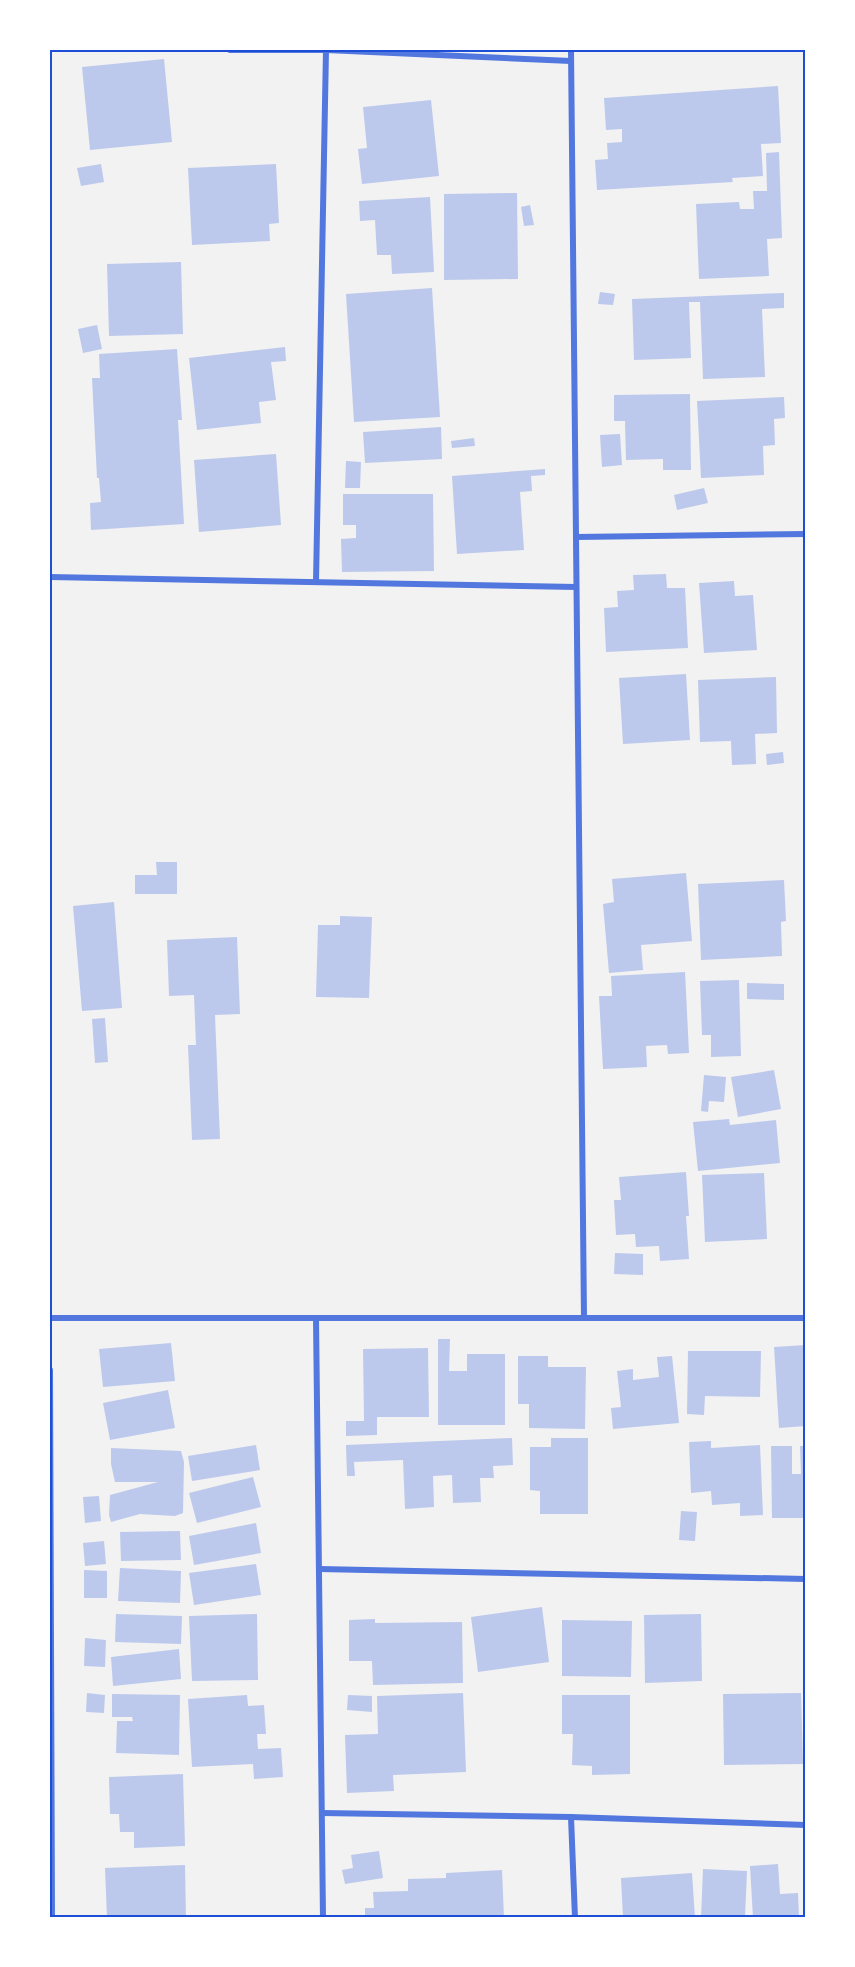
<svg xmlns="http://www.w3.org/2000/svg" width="855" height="1967" font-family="'Fira Sans Condensed',sans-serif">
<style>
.building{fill:#bdc9ec}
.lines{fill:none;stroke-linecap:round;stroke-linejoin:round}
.minor{stroke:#5277de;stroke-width:6}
.neatline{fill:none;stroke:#1d4ed8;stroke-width:2}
</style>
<rect width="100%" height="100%" fill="#f2f2f2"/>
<g class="building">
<path d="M 164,59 L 172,142 L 90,150 L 82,67 Z"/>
<path d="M 778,86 L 781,143 L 761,144 L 763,176 L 732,178 L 733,182 L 597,190 L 595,160 L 608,159 L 607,143 L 622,142 L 622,129 L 606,130 L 604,98 Z"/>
<path d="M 431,100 L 439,176 L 362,184 L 358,149 L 367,148 L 363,107 Z"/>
<path d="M 779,152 L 782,238 L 767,239 L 769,276 L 699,279 L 696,204 L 739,202 L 740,209 L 754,209 L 753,191 L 767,191 L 766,153 Z"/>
<path d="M 101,164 L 104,182 L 81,186 L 77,168 Z"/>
<path d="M 276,164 L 279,223 L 269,224 L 270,241 L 192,245 L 188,168 Z"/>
<path d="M 517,193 L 518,279 L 444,280 L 444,194 Z"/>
<path d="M 430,197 L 434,272 L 392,274 L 391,255 L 377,255 L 375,220 L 360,221 L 359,201 Z"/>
<path d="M 530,205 L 534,225 L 524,226 L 521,207 Z"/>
<path d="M 181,262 L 183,334 L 109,336 L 107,264 Z"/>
<path d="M 432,288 L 440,417 L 354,422 L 346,294 Z"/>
<path d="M 600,292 L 615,294 L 613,305 L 598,304 Z"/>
<path d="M 784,293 L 784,308 L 762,309 L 765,377 L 703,379 L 700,302 L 689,302 L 691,358 L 634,360 L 632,299 Z"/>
<path d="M 97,325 L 102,349 L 83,353 L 78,329 Z"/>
<path d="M 285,347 L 286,361 L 271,362 L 276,400 L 259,402 L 261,423 L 197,430 L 189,358 Z"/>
<path d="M 177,349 L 182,420 L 178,420 L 184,524 L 91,530 L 90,503 L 101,502 L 99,478 L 97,478 L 92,378 L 100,378 L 99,354 Z"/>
<path d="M 690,394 L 691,470 L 663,470 L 663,459 L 626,460 L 625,421 L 614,421 L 614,395 Z"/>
<path d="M 784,397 L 785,418 L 774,419 L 775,445 L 763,446 L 764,475 L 701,478 L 697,401 Z"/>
<path d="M 441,427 L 442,459 L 365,463 L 363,432 Z"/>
<path d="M 620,434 L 622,465 L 602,467 L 600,435 Z"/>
<path d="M 474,438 L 475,446 L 452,448 L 451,441 Z"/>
<path d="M 276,454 L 281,525 L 199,532 L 194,460 Z"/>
<path d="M 346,461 L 361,462 L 360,488 L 345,488 Z"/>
<path d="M 545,469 L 545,475 L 531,476 L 532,491 L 520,492 L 524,550 L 457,554 L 452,476 Z"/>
<path d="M 704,488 L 708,503 L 677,510 L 674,495 Z"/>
<path d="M 343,494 L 433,494 L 434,571 L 342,572 L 341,539 L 356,538 L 356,525 L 343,525 Z"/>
<path d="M 666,574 L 667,588 L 685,588 L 688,648 L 606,652 L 604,608 L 618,607 L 617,591 L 634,590 L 633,575 Z"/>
<path d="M 734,581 L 735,596 L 753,595 L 757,650 L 704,653 L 699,583 Z"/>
<path d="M 686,674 L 690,740 L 623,744 L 619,678 Z"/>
<path d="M 776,677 L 777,733 L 755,734 L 756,764 L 732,765 L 731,741 L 700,742 L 698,680 Z"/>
<path d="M 783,752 L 784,763 L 767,765 L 766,754 Z"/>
<path d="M 156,862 L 177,862 L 177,894 L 135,894 L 135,875 L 157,875 Z"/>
<path d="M 686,873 L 692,941 L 641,945 L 643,970 L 609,973 L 603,904 L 614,902 L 612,879 Z"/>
<path d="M 784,880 L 786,921 L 781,922 L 782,956 L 701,960 L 698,884 Z"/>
<path d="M 114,902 L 122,1008 L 82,1011 L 73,906 Z"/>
<path d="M 340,916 L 372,917 L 369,998 L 316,997 L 318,925 L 340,925 Z"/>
<path d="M 237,937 L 240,1014 L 215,1015 L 220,1139 L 192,1140 L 188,1045 L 196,1045 L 194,995 L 169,996 L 167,940 Z"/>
<path d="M 685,972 L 689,1053 L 668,1054 L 667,1045 L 646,1046 L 647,1067 L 603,1069 L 599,996 L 612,996 L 611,976 Z"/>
<path d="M 739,980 L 741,1056 L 711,1057 L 711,1035 L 702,1035 L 700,981 Z"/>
<path d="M 747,983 L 784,984 L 784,1000 L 747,999 Z"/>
<path d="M 105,1018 L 108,1062 L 95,1063 L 92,1019 Z"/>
<path d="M 774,1070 L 781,1109 L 738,1117 L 731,1077 Z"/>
<path d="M 704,1075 L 726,1077 L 724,1102 L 709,1101 L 708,1112 L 701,1111 Z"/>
<path d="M 729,1119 L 730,1125 L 776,1120 L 780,1163 L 698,1171 L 693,1122 Z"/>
<path d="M 686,1172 L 689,1216 L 686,1216 L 689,1259 L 660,1261 L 659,1246 L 636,1247 L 635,1234 L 616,1235 L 614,1200 L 621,1200 L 619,1177 Z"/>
<path d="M 764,1173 L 767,1239 L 705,1242 L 702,1175 Z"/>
<path d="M 615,1253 L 643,1254 L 643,1275 L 614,1274 Z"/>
<path d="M 438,1339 L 450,1339 L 449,1371 L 467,1371 L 467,1354 L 505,1354 L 505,1425 L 438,1425 Z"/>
<path d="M 171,1343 L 175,1381 L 103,1387 L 99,1349 Z"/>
<path d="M 806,1345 L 806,1426 L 779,1428 L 774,1347 Z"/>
<path d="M 428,1348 L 429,1417 L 377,1417 L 377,1435 L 346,1436 L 346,1421 L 364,1421 L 363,1349 Z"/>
<path d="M 688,1351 L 761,1351 L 760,1397 L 705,1396 L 704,1415 L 687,1414 Z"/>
<path d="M 518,1356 L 548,1356 L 548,1367 L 586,1367 L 585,1429 L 529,1428 L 529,1404 L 518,1404 Z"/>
<path d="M 672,1356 L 679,1423 L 613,1429 L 611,1408 L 621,1407 L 617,1371 L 633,1369 L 633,1380 L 659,1377 L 657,1357 Z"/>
<path d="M 168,1390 L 175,1428 L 110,1440 L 103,1403 Z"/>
<path d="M 512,1438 L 513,1465 L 493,1466 L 494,1478 L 480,1478 L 481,1502 L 453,1503 L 452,1475 L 433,1476 L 434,1507 L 405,1509 L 403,1460 L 354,1462 L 355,1476 L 347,1476 L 346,1445 Z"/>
<path d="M 551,1438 L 588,1438 L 588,1514 L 540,1514 L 540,1491 L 530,1490 L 530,1447 L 551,1447 Z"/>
<path d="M 711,1441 L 711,1448 L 760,1445 L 763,1515 L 740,1516 L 740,1503 L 712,1505 L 711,1491 L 691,1493 L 689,1442 Z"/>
<path d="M 256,1445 L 260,1470 L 192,1481 L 188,1456 Z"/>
<path d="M 771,1446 L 792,1446 L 792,1474 L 801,1474 L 800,1446 L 806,1446 L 806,1518 L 772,1518 Z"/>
<path d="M 111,1448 L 181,1451 L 184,1462 L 183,1513 L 175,1516 L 140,1514 L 111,1522 L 109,1515 L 110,1495 L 158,1482 L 115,1482 L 111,1464 Z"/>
<path d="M 253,1477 L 261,1507 L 197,1523 L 189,1493 Z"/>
<path d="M 99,1496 L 101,1521 L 85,1523 L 83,1497 Z"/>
<path d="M 681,1511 L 697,1512 L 695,1541 L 679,1540 Z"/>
<path d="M 256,1523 L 261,1553 L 194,1565 L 189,1536 Z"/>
<path d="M 180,1531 L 181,1560 L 121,1561 L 120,1532 Z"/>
<path d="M 104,1541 L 106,1564 L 85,1566 L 83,1543 Z"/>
<path d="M 256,1564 L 261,1595 L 194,1605 L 189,1573 Z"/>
<path d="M 120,1568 L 181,1571 L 180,1603 L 118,1601 Z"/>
<path d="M 84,1570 L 107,1571 L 107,1598 L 84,1598 Z"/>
<path d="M 542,1607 L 549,1662 L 478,1672 L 471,1617 Z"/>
<path d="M 116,1614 L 182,1616 L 181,1644 L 115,1642 Z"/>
<path d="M 257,1614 L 258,1680 L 192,1681 L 189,1616 Z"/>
<path d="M 701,1614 L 702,1681 L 645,1683 L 644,1615 Z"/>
<path d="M 375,1619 L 375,1623 L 462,1622 L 463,1683 L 373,1685 L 372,1661 L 349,1661 L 349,1620 Z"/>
<path d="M 562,1620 L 632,1621 L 631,1677 L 562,1676 Z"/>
<path d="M 85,1638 L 106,1640 L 105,1667 L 84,1666 Z"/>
<path d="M 179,1649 L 181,1679 L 113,1686 L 111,1657 Z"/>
<path d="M 87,1693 L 105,1695 L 104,1713 L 86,1712 Z"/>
<path d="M 463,1693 L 466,1772 L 393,1775 L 394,1791 L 347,1793 L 345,1735 L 378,1734 L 377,1696 Z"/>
<path d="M 801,1693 L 803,1764 L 724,1765 L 723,1694 Z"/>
<path d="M 112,1694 L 180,1695 L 179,1755 L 116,1753 L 117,1721 L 133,1721 L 132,1717 L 112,1717 Z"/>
<path d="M 247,1695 L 248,1706 L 264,1705 L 266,1734 L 257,1734 L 258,1749 L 281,1748 L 283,1777 L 254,1779 L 253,1764 L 192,1767 L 188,1699 Z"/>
<path d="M 348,1695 L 372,1696 L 372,1712 L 347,1710 Z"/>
<path d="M 562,1695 L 630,1695 L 630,1774 L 592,1775 L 592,1766 L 572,1765 L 573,1734 L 562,1734 Z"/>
<path d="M 183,1774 L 185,1846 L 134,1848 L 134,1832 L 120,1832 L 119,1814 L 110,1814 L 109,1777 Z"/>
<path d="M 379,1851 L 383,1878 L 345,1884 L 342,1870 L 353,1868 L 351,1855 Z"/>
<path d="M 778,1864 L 780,1894 L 798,1893 L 799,1918 L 753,1918 L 750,1866 Z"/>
<path d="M 185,1865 L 186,1918 L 107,1918 L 105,1868 Z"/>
<path d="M 703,1869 L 747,1871 L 745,1918 L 701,1918 Z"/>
<path d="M 502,1870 L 504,1918 L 365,1918 L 365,1908 L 374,1908 L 373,1892 L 408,1891 L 408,1879 L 446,1878 L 446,1873 Z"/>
<path d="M 692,1873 L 695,1918 L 623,1918 L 621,1878 Z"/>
</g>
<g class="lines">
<g class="minor">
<path d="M 230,50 L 326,50 L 571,61"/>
<path d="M 571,50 L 584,1318"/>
<path d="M 576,537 L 806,534"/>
<path d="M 50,577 L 576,587"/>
<path d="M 316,582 L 326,50"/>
<path d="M 50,1318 L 806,1318"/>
<path d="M 316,1318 L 323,1918"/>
<path d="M 50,1370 L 52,1918"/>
<path d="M 319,1569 L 806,1579"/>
<path d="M 322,1813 L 571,1817 L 806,1825"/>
<path d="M 571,1817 L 575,1918"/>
</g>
</g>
<rect width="855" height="1967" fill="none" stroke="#ffffff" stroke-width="102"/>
<rect x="51" y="51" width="753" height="1865" class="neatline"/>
</svg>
